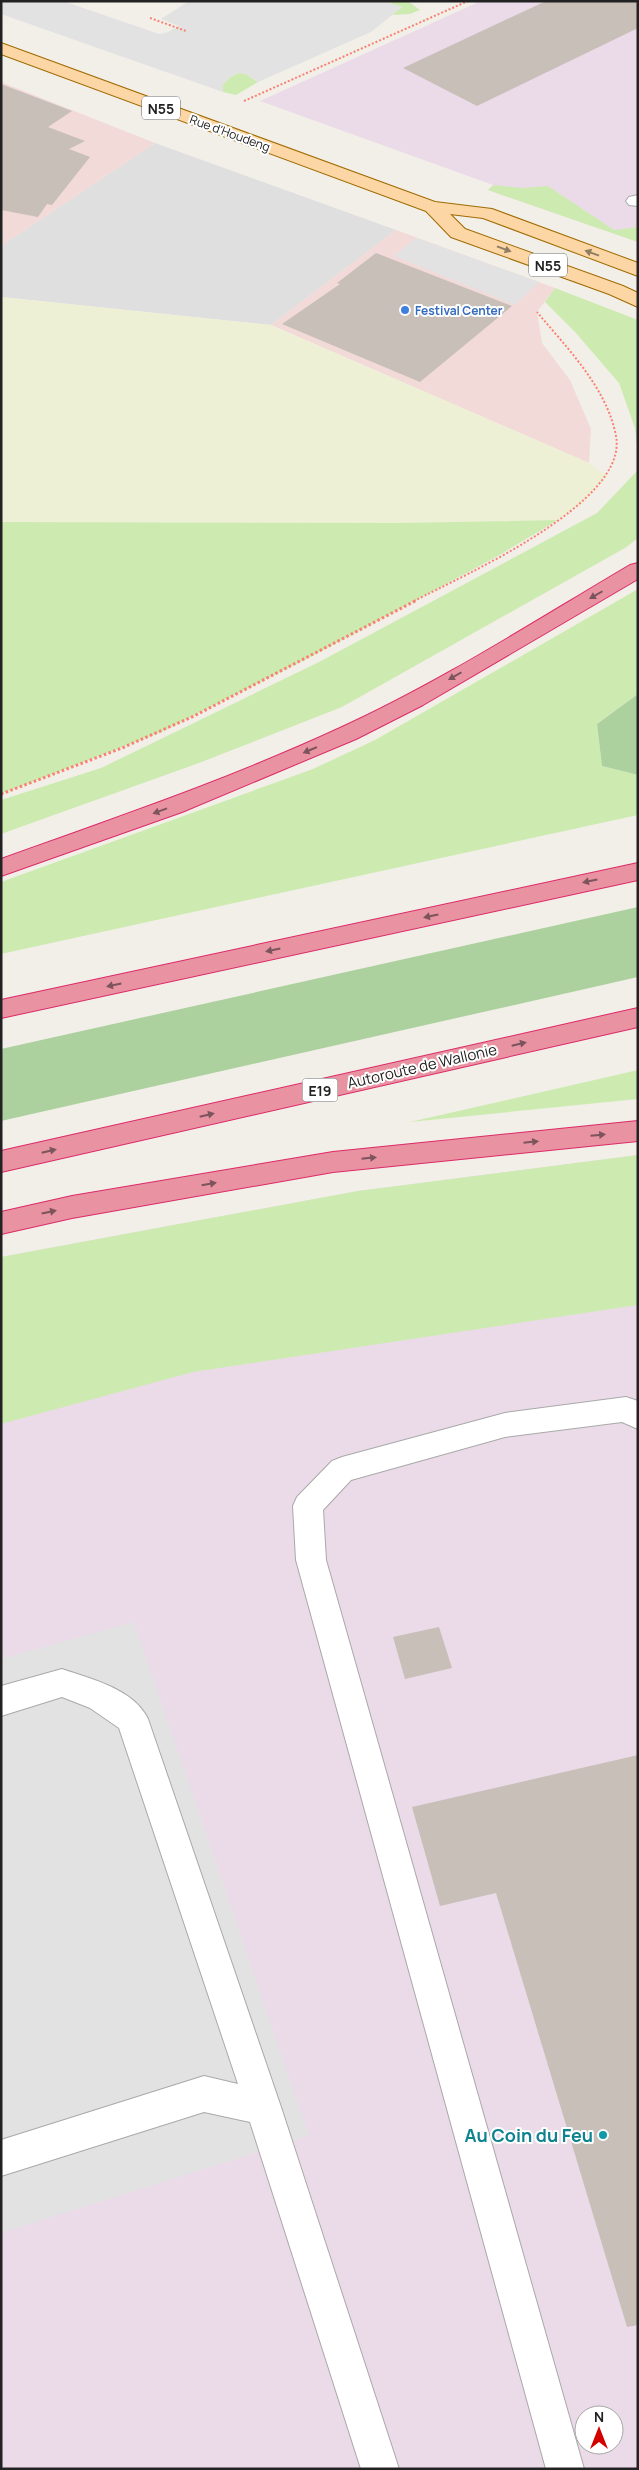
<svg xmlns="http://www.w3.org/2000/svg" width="639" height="2470" font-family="Manrope,sans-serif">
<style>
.residential{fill:#e0dfdf}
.commercial{fill:#f2dad9}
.industrial{fill:#ebdbe8;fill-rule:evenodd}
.farmland{fill:#eef0d5}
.grass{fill:#cdebb0}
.forest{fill:#add19e}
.parking{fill:#e2e2e2}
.building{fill:#c7bfb8}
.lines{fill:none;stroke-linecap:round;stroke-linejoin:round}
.minor-casing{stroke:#a9a9a9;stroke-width:2}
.major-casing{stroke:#a06b00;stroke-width:2}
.highway-casing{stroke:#dc2a67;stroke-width:2}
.path-far1{stroke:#fa8072;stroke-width:2;stroke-dasharray:2 2;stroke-linecap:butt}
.path{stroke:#fa8072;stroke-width:3;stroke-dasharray:2.5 2.5;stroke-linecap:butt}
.minor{fill:#fff;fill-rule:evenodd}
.major{fill:#fcd6a4;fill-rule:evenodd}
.highway{fill:#e892a2;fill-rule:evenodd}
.oneway{fill:#8f7c63}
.oneway2{fill:#7b545c}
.shop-dot{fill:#3f7fe0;stroke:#fff;stroke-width:2}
.culture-dot{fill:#0f9aa8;stroke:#fff;stroke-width:2}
.labels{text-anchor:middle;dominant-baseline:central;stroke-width:4;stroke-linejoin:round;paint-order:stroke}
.far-street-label{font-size:12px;fill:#222;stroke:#fff}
.far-shop-label{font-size:12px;font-weight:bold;fill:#366cbe;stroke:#fff;text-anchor:start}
.shield{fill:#fff;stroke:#646464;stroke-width:1}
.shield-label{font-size:14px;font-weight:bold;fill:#222}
.street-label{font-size:15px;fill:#222;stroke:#fff}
.near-culture-label{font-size:18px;font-weight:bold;fill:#0d838f;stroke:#fff;text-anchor:end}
</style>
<rect width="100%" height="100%" fill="#f2efe9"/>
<path class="residential" d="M 155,143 L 396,230 L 271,325 L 1,297 L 1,246 Z"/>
<g class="commercial">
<path d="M 1,82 L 155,143 L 1,246 Z"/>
<path d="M 396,230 L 555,288 L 537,312 L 542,343 L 570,380 L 591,429 L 589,463 L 271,325 Z"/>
</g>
<g class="industrial">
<path d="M 481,1 L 638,1 L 638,242 L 488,190 L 493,185 L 260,101 Z"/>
<path d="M 638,1155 L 638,2469 L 1,2469 L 1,1257 L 358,1191 ZM 584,2415 L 614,2415 L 614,2445 L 584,2445 Z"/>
</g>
<path class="farmland" d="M 1,297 L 271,325 L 589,463 L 607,476 L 583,502 L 558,520 L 398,523 L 1,522 Z"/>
<g class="grass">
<path d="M 384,1 L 410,1 L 409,2 L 420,10 L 410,14 L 392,15 L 402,7 Z"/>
<path d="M 239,73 L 246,74 L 258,82 L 236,95 L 223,92 L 222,86 L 230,77 Z"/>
<path d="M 494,185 L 522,188 L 548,186 L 614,230 L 638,227 L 638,242 L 488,190 Z"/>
<path d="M 555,288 L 638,320 L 638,455 L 635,428 L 619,383 L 575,332 L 545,302 Z"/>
<path d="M 638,470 L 638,538 L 625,548 L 342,707 L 199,763 L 1,834 L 1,800 L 101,768 L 319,662 L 597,513 Z"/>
<path d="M 558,520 L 496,557 L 314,655 L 161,732 L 1,794 L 1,522 L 398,523 Z"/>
<path d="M 638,589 L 638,694 L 597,724 L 602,766 L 638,775 L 638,815 L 1,954 L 1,882 L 313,769 L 375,740 Z"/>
<path d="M 638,1070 L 638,1099 L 410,1122 Z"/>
<path d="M 638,1155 L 638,1305 L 193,1372 L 1,1424 L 1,1257 L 358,1191 Z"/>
</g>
<g class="forest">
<path d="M 638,694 L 638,775 L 602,766 L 597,724 Z"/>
<path d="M 638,907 L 638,977 L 1,1121 L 1,1049 Z"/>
</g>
<g class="parking">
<path d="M 1,1 L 63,1 L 159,34 L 166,33 L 179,26 L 161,19 L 189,1 L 384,1 L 402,7 L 371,32 L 258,82 L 246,74 L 238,73 L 230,77 L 222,86 L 223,92 L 1,14 Z"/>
<path d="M 416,238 L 539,282 L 515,305 L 394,256 Z"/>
<path d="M 134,1622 L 309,2136 L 1,2233 L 1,1659 Z"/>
</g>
<g class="building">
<path d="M 546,1 L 638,1 L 638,28 L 477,106 L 403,68 Z"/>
<path d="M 1,84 L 72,111 L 48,127 L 85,141 L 69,149 L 90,157 L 52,205 L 47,204 L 38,217 L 1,210 Z"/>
<path d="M 376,253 L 512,306 L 420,382 L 282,324 L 340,284 L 337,283 Z"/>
<path d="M 439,1627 L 452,1668 L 405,1679 L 393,1637 Z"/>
<path d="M 638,1755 L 638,2325 L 627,2327 L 496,1893 L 440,1906 L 412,1807 Z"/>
</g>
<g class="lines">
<defs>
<g id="minor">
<path d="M 638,195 L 638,206 L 629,205 L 626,201 L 629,197 Z"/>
<path d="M 626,1397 L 638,1401 L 638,1429 L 622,1422 L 505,1437 L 351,1480 L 323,1510 L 326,1560 L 584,2469 L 546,2469 L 296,1560 L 293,1506 L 297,1497 L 332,1461 L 342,1457 L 505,1413 Z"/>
<path d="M 62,1669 C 91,1679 134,1689 148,1719 L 281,2107 L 399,2469 L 361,2469 L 250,2122 L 204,2112 L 1,2176 L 1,2140 L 204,2076 L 238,2084 L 119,1728 L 90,1708 L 62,1697 L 1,1716 L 1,1686 Z"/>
</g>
<path id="major" d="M 1,43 L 435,202 L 492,209 L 638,263 L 638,276 L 483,218 L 450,214 L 465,229 L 623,286 L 638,293 L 638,307 L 609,294 L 451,237 L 426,211 L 1,54 Z"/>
<g id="highway">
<path d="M 638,563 L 638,579 L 423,705 L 356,739 L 182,812 L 1,876 L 1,859 C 115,818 230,779 340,728 C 441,682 535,621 630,565 Z"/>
<path d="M 638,863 L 638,880 L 1,1018 L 1,1000 Z"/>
<path d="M 638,1008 L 638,1027 L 1,1172 L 1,1151 Z"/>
<path d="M 638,1121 L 638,1141 L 333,1172 L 72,1218 L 1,1234 L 1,1212 L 72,1196 L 333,1152 Z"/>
</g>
</defs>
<use href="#minor" class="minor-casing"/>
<use href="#major" class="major-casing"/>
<use href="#highway" class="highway-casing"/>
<g class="path-far1">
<path d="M 150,18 L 186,31"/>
<path d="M 244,101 L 468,1"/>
<path d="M 414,601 C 464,575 629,503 616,436 C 607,388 567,348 537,312"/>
</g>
<path class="path" d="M 1,794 L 122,748 L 194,716 L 417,600"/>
<use href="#minor" class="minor"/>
<use href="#major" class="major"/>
<use href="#highway" class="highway"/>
</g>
<defs><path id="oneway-solid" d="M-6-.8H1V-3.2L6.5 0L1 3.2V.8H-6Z" transform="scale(1.25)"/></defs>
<g class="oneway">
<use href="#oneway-solid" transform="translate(504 249) rotate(20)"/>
<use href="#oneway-solid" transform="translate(592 253) rotate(-160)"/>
</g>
<g class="oneway2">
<use href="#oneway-solid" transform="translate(596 595) rotate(150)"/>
<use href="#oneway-solid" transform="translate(455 676) rotate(150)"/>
<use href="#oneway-solid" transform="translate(310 750) rotate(157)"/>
<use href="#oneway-solid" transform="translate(160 811) rotate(160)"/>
<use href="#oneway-solid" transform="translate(590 881) rotate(168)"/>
<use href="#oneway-solid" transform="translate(431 916) rotate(168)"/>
<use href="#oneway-solid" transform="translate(273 950) rotate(168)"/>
<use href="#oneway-solid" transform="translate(114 985) rotate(168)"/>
<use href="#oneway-solid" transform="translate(519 1044) rotate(-13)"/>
<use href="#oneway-solid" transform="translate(207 1115) rotate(-13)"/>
<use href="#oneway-solid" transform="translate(598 1135) rotate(-5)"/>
<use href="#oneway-solid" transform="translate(531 1142) rotate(-6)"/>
<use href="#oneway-solid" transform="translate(49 1151) rotate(-13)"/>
<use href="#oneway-solid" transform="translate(369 1158) rotate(-6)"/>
<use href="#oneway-solid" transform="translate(209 1184) rotate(-10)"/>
<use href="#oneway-solid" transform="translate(49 1212) rotate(-12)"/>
</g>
<circle class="shop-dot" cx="405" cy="310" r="5"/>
<circle class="culture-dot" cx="603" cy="2135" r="5"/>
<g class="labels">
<g class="far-street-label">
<text transform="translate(230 133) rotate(20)">Rue d'Houdeng</text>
</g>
<g class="far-shop-label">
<text x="415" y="310">Festival Center</text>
</g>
<g class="shield">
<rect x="142" y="96.5" width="38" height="23" rx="4"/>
<rect x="529" y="253.5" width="38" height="23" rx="4"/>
<rect x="302.5" y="1078.5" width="35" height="23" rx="4"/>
</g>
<g class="shield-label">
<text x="161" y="108">N55</text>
<text x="548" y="265">N55</text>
<text x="320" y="1090">E19</text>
</g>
<g class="street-label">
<text transform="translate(422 1066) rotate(-13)">Autoroute de Wallonie</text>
</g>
<g class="near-culture-label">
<text x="593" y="2135">Au Coin du Feu</text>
</g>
</g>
<rect width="639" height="2470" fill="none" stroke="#222222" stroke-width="5"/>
<g transform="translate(599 2430)"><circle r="24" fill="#ffffff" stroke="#a7a7a7"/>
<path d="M0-4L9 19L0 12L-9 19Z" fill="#d40000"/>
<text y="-8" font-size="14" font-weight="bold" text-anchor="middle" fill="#222222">N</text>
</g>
</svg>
